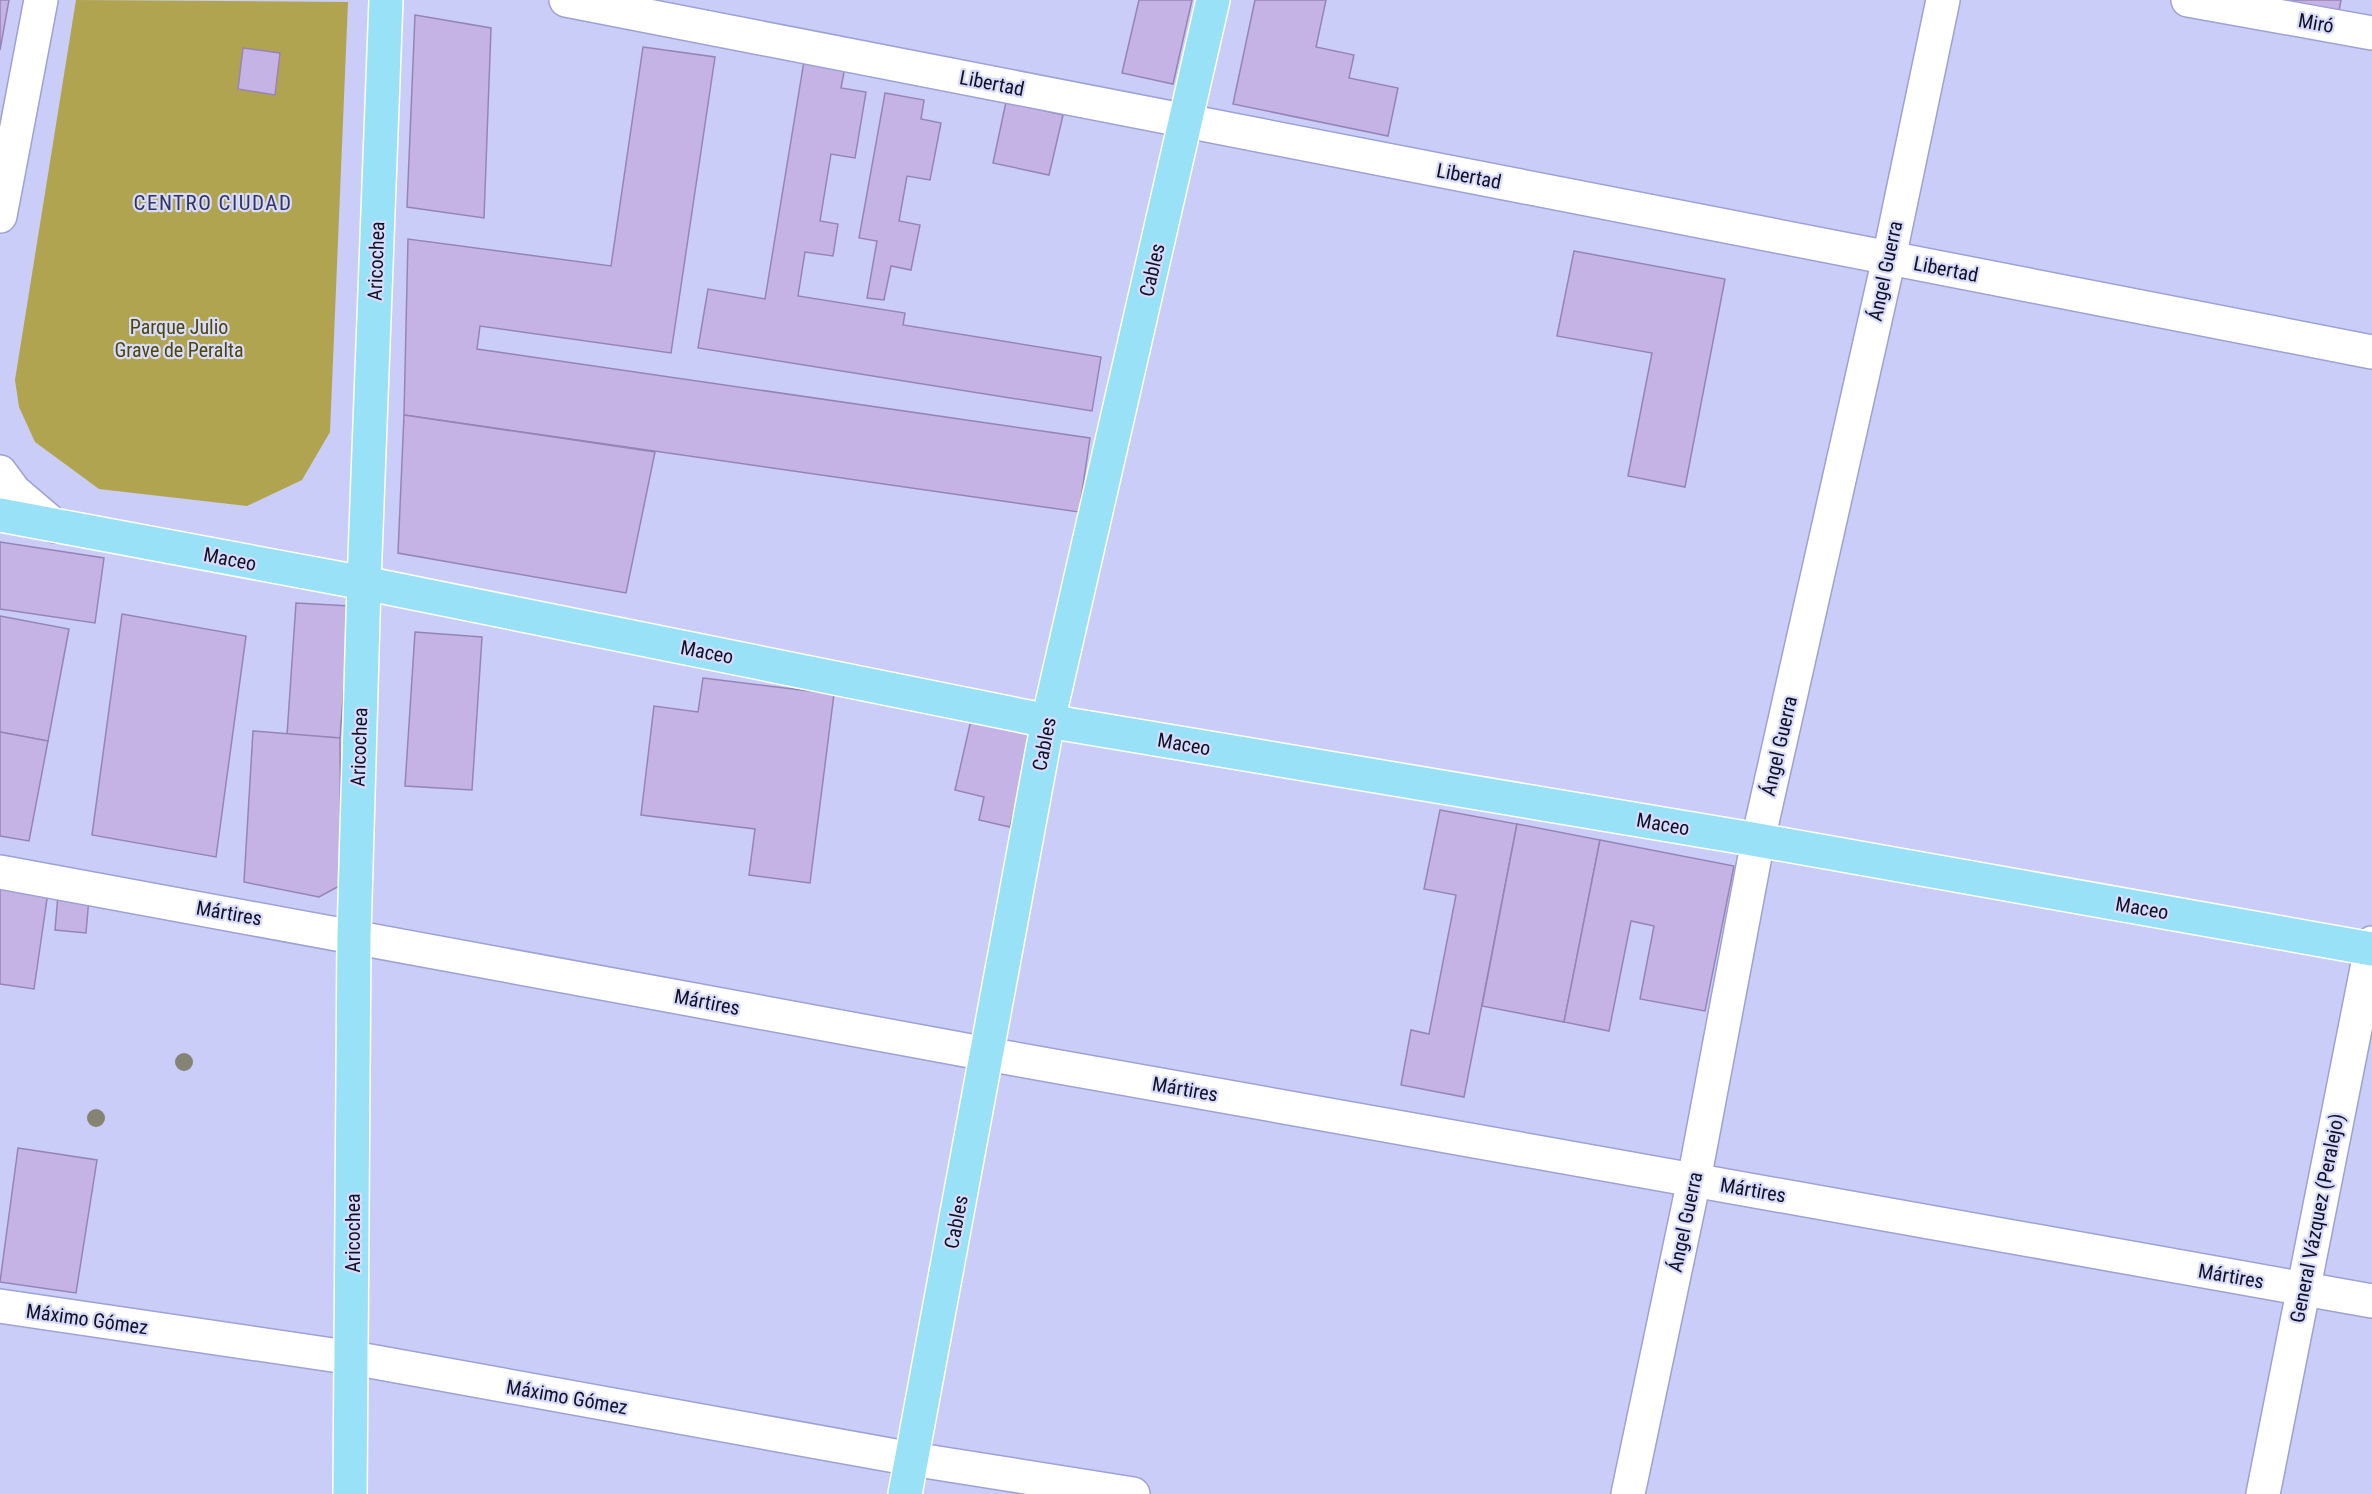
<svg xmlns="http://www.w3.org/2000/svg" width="2372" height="1494" font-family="'Roboto Condensed',sans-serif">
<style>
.green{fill:#b0a451}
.building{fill:#c5b3e5;stroke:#9685b4;stroke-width:1.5}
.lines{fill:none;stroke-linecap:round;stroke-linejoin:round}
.minor-casing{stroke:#9ea1d4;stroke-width:36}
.tertiary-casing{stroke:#9ea1d4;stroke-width:36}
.primary-casing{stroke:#fff;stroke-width:36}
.minor{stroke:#fff;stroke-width:33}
.tertiary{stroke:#fff;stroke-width:33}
.primary{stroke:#98e1f7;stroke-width:33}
.tree{fill:#858373}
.labels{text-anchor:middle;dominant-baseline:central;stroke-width:4.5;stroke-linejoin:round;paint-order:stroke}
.street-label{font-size:20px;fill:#101123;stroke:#d8dbfb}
.park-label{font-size:20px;fill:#4e4607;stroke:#d8dbfb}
.neighbourhood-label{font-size:21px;letter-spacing:1.5px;fill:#34355f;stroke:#d8dbfb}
</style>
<rect width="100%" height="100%" fill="#c9cdf7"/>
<path class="green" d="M 76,0 L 348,2 L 330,432 L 302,480 L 247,506 L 99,489 L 35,442 L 19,407 L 15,380 Z"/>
<g class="building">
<path d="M 0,0 L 9,0 L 0,50 Z"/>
<path d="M 1139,0 L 1192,0 L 1173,84 L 1122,73 Z"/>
<path d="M 1255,0 L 1326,0 L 1316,47 L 1354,55 L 1349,78 L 1398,88 L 1388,136 L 1233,104 Z"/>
<path d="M 2282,0 L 2341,0 L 2339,11 Z"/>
<path d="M 415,15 L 491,28 L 484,218 L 407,207 Z"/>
<path d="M 643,47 L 715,57 L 671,353 L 480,326 L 477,349 L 1090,438 L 1079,512 L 404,415 L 408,239 L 611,266 Z"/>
<path d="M 243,48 L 280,53 L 275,95 L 238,89 Z"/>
<path d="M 804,61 L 845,67 L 841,88 L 866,92 L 855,158 L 831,154 L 820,221 L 838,224 L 833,256 L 805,252 L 798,296 L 905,313 L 903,325 L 1101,357 L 1092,411 L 698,348 L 708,289 L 765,299 Z"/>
<path d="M 885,93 L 924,100 L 921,119 L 941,123 L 930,180 L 907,176 L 899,221 L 920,225 L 911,270 L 891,266 L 884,300 L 867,298 L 877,241 L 859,238 Z"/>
<path d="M 1006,102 L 1063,115 L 1049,175 L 993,163 Z"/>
<path d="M 1574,251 L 1725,279 L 1685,487 L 1628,476 L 1652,353 L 1557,336 Z"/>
<path d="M 404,415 L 655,452 L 626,593 L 398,553 Z"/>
<path d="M 0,542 L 104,558 L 95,623 L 0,609 Z"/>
<path d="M 296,603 L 350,606 L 340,738 L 287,735 Z"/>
<path d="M 122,614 L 246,636 L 216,857 L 92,835 Z"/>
<path d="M 0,616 L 69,629 L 48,741 L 0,732 Z"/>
<path d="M 415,632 L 482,637 L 472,790 L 405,786 Z"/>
<path d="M 703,678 L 834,694 L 810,883 L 749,875 L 755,829 L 641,815 L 654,706 L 698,712 Z"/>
<path d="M 971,720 L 1032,733 L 1010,827 L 979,820 L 984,797 L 955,790 Z"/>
<path d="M 253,731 L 340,738 L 341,885 L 319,897 L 244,882 Z"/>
<path d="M 0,732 L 48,741 L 29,841 L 0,836 Z"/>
<path d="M 1440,810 L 1517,824 L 1464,1097 L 1401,1085 L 1411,1030 L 1429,1034 L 1456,895 L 1424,889 Z"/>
<path d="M 1517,824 L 1600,840 L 1564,1022 L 1482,1006 Z"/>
<path d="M 1600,840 L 1734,866 L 1705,1011 L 1640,999 L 1654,926 L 1631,921 L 1609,1031 L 1564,1022 Z"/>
<path d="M 0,885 L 48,892 L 34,989 L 0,984 Z"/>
<path d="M 58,895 L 89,898 L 86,933 L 55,930 Z"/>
<path d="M 18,1148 L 97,1160 L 76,1293 L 0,1282 Z"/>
</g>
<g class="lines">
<defs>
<g id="minor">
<path d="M 2188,0 L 2372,33"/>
<path d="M 0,216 L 41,0"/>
<path d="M 0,472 L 14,491 L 55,526"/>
<path d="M 0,872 L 987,1054 L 2372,1301"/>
<path d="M 2263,1494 L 2372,943"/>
</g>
<g id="tertiary">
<path d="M 566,0 L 2372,352"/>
<path d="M 0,1306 L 353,1358 L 912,1459 L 1133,1494"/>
<path d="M 1628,1494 L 1694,1180 L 1758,840 L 1889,258 L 1943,0"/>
</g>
<g id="primary">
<path d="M 0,515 L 364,583 L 1048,721 L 1758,840 L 2372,949"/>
<path d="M 350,1494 L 354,936 L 364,583 L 386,0"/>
<path d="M 905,1494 L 1048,721 L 1213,0"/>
</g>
</defs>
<use href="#minor" class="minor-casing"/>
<use href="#tertiary" class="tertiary-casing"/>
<use href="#primary" class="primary-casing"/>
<use href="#minor" class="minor"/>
<use href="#tertiary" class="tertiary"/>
<use href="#primary" class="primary"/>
</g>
<g class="tree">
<circle cx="184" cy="1062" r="9"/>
<circle cx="96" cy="1118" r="9"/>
</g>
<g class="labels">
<g class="street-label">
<text transform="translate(2316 23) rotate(10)">Miró</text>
<text transform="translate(992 83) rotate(11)">Libertad</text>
<text transform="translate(1469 176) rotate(11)">Libertad</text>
<text transform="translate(376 261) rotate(-88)">Aricochea</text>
<text transform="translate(1946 269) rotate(11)">Libertad</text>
<text transform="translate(1152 270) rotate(-77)">Cables</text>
<text transform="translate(1885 271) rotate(-78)">Ángel Guerra</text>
<text transform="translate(230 559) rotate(11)">Maceo</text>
<text transform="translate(707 652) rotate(11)">Maceo</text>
<text transform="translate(1044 744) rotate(-79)">Cables</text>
<text transform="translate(1184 744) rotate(10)">Maceo</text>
<text transform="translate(1779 746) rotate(-77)">Ángel Guerra</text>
<text transform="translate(359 747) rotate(-88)">Aricochea</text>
<text transform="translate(1663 824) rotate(10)">Maceo</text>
<text transform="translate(2142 908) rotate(10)">Maceo</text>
<text transform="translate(229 913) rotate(10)">Mártires</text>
<text transform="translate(707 1002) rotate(11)">Mártires</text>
<text transform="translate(1185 1089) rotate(10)">Mártires</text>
<text transform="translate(1753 1190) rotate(10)">Mártires</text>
<text transform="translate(2317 1218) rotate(-79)">General Vázquez (Peralejo)</text>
<text transform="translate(956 1222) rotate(-79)">Cables</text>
<text transform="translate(1685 1222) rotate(-78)">Ángel Guerra</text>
<text transform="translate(353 1233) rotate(-90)">Aricochea</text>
<text transform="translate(2231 1276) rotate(10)">Mártires</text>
<text transform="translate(87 1319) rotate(8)">Máximo Gómez</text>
<text transform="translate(567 1397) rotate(10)">Máximo Gómez</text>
</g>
<g class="park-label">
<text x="179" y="327">Parque Julio<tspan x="179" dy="23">Grave de Peralta</tspan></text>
</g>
<g class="neighbourhood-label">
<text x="213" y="203">CENTRO CIUDAD</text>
</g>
</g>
</svg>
